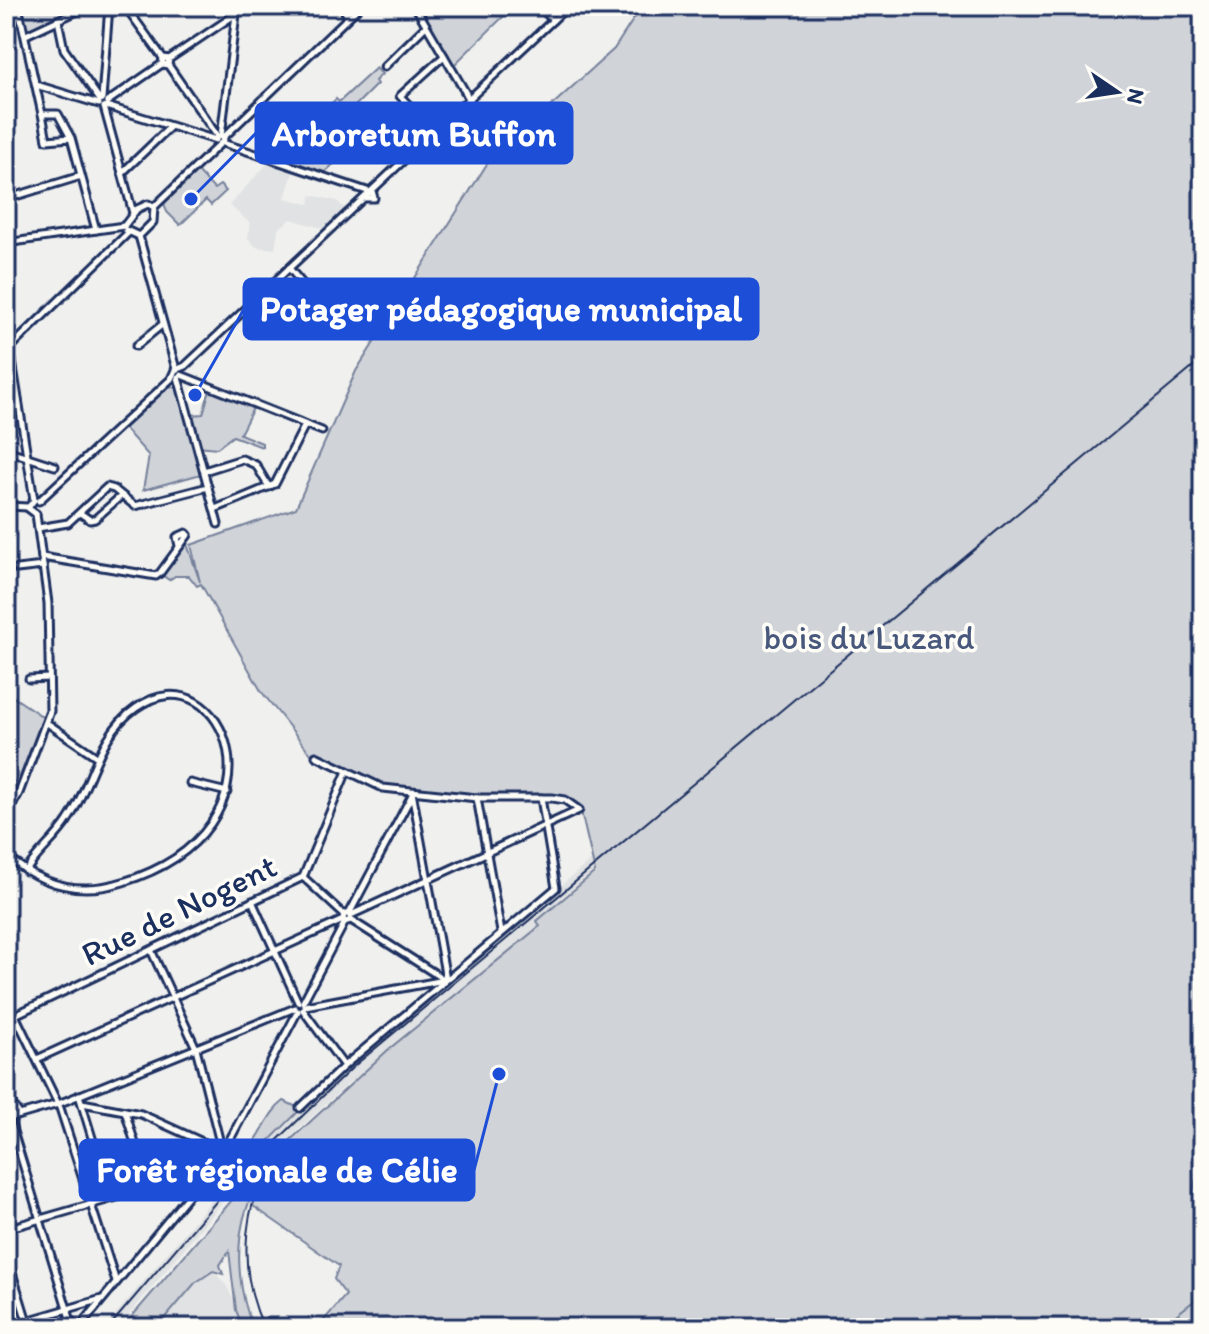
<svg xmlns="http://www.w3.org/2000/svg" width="1209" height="1334" font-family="Itim,sans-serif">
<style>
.built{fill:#e0e2e3}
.green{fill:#d0d3d8;stroke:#76819b;stroke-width:2}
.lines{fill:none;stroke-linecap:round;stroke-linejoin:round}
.stream{stroke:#6f7b97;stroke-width:2}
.minor-casing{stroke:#1b2f5e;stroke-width:11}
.minor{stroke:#fdfcf7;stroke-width:5}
.rail{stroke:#1b2f5e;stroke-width:2}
.labels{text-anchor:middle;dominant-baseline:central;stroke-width:7;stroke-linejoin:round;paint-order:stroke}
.park-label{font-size:34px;fill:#48587c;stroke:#fdfcf7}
.street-label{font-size:34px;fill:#1b2f5e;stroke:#fdfcf7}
.leader{fill:none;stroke:#1d4ed8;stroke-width:3}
.callout-dot{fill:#1d4ed8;stroke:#fdfcf7;stroke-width:3}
.callout{fill:#1d4ed8;stroke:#1d4ed8;stroke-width:3}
.callout-label{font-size:36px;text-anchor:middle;font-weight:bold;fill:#fff}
</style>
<rect width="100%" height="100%" fill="#f0f0ee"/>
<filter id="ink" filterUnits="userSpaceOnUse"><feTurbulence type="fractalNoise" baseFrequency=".0125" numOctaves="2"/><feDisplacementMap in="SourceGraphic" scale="16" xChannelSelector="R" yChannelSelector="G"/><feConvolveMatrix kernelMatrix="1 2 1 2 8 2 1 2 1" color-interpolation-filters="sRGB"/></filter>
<g filter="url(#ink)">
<g class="built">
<path d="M 269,162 L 294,169 L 285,198 L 309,204 L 311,195 L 337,201 L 345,209 L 325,229 L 291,219 L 278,229 L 275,249 L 256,247 L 248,238 L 250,223 L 229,205 Z"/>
<path d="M 662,815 L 537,921 L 540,926 L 348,1084 L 294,1133 L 271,1166 L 238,1184 L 118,1328 L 104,1328 L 217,1194 L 344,1069 L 590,861 L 597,860 Z"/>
<path d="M 213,1271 L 226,1285 L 247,1328 L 157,1328 L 195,1283 Z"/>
</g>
<g class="green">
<path d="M 21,6 L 67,6 L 69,10 L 31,29 L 27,27 Z"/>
<path d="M 416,6 L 512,6 L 513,7 L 452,67 Z"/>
<path d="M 642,6 L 1203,6 L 1203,1165 L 1200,1168 L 1203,1180 L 1203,1328 L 317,1328 L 346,1295 L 334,1279 L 339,1266 L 253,1206 L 268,1168 L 284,1146 L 389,1049 L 540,926 L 537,921 L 595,872 L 580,807 L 565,798 L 545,795 L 464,795 L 382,786 L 311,754 L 261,691 L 201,584 L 197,586 L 189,576 L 175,576 L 169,580 L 162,575 L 187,544 L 200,582 L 191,545 L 296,508 L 356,371 L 487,164 L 614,49 Z"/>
<path d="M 376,68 L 382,74 L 375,81 L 377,84 L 349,112 L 369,130 L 324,173 L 277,157 L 336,99 L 339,102 Z"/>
<path d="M 197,171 L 214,189 L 220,185 L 226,191 L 211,205 L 206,200 L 180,225 L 167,212 L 164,203 Z"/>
<path d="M 167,385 L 179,389 L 201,474 L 143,490 L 149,456 L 123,427 Z"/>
<path d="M 210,389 L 254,406 L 240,434 L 262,443 L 262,447 L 233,436 L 217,448 L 198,446 L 190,415 L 203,414 Z"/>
<path d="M 6,692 L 43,717 L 17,784 L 6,776 Z"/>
<path d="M 284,1101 L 301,1109 L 255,1155 L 244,1153 C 262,1139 265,1115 284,1101 Z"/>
<path d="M 250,1179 C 255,1195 246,1206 243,1222 C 235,1257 240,1295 253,1328 L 243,1328 L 236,1310 L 229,1251 L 220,1265 L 223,1274 L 213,1271 L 195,1283 L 157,1328 L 122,1328 Z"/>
</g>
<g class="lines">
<g class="stream">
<path d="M 1203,1131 L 1193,1138 L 1200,1160 L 1193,1192 L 1203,1206"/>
<path d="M 1195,1300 L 1203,1317"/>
<path d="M 1159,1328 L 1203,1294"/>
</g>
<defs>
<g id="minor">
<path d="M 18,6 L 42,114"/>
<path d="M 125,6 L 163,58"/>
<path d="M 342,6 L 348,17"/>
<path d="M 415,6 L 499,150"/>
<path d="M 539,6 L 553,20"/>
<path d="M 58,20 L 64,49 L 100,100"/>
<path d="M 26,35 L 88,6"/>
<path d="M 169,59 L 236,14"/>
<path d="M 168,65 L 162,64 L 163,58 L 169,59 L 168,65 L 218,137"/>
<path d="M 384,67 L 426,26"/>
<path d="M 36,85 L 99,104"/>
<path d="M 102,99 L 109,6"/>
<path d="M 107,102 L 162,64"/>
<path d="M 106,106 L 216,140"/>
<path d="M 104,107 L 133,213"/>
<path d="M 434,131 L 400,96 L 444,56"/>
<path d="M 71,138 L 47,140 L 42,114 L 58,114 L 71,138 L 96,230"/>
<path d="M 223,138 L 360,6"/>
<path d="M 223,143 L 367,191"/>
<path d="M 122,173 L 170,127"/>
<path d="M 366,198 L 374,198 L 372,191"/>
<path d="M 6,199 L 81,176"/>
<path d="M 154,207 L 224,140 L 221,136 L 237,6"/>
<path d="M 124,226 L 137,209 L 148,204 L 154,207"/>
<path d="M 126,230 L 139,236 L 153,222 L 154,207"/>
<path d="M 139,236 L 176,369"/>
<path d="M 6,243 L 124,226"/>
<path d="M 289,268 L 341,329 L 348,326"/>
<path d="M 6,326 L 12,346"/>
<path d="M 136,346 L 163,324"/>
<path d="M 181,375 L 322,431"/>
<path d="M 178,377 L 218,524"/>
<path d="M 6,450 L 55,466"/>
<path d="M 204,471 L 242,459 L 256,465 L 269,487"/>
<path d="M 34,500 L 10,348 L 128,233"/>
<path d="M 34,500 L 28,508 L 36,514"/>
<path d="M 39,501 L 171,379 L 175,370 L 185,366 L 568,6"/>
<path d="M 6,506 L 28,507"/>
<path d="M 7,506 L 8,484"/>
<path d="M 215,509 L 275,484 L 305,425"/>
<path d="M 80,513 L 90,520 L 95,519 L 121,496"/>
<path d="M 38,528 L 68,523 L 107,487 L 114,489 L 135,506 L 208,487"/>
<path d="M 42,557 L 156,576 L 160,573 L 188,535 L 186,533 L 177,537 L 179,546"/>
<path d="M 17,569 L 43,566"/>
<path d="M 6,623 L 11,623"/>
<path d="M 29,679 L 49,678"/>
<path d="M 47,723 L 97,757"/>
<path d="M 316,756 L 383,788 L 477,798 L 552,798 L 565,800 L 579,810 L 351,915"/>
<path d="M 190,783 L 227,792"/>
<path d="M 412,792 L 446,979"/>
<path d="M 477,798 L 501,932"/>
<path d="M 6,817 L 19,793 L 50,711 L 48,603 L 36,514"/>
<path d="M 6,855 C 41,886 79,896 123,882 C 298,828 223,646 136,708 C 97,735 93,783 68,820 C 56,839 37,853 26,871"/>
<path d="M 303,877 L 343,914"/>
<path d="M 252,901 L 298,1002"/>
<path d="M 349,914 L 412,795"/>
<path d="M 351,920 L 445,980"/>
<path d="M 151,950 L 196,1048 L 221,1147"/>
<path d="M 305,1006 L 445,980"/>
<path d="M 6,1009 L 15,1015 L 60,1108 L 116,1282"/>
<path d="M 303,1010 L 344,1066"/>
<path d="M 15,1015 L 303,877 L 347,771"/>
<path d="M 37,1059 L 343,920 L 344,914 L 349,914 L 351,920 L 345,922 L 303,1002"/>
<path d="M 6,1095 L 19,1114"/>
<path d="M 79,1095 L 110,1197"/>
<path d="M 82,1103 L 141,1114 L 218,1149"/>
<path d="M 300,1108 L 344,1066 L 556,888 L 541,798"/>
<path d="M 125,1111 L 148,1186"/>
<path d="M 9,1118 L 73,1328"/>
<path d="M 6,1119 L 58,1104 L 295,1008"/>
<circle cx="223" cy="1152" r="5.5"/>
<path d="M 226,1147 L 298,1011"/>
<path d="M 6,1229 L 207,1171"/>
<path d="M 6,1253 L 29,1328"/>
<path d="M 6,1327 L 102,1299"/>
<path d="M 79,1328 L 220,1157"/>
</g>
</defs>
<use href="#minor" class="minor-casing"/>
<use href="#minor" class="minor"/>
<g class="rail">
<path d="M 108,1328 L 227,1189 L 353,1067 L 1203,359"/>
<path d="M 264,1328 C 236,1267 241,1198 283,1143"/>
</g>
</g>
</g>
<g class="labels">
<g class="park-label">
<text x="869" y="637">bois du Luzard</text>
</g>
<g class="street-label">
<text transform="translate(179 910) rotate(-26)">Rue de Nogent</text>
</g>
</g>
<path class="leader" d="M191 199L256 133M195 395L244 309M499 1074L474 1170"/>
<g class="callout-dot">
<circle cx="191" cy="199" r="8"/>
<circle cx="195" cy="395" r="8"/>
<circle cx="499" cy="1074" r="8"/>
</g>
<g class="callout">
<rect x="256" y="103" width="316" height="60" rx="8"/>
<rect x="244" y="279" width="514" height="60" rx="8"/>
<rect x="80" y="1140" width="394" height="60" rx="8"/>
</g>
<g class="callout-label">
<text x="414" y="146">Arboretum Buffon</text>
<text x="501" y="321">Potager pédagogique municipal</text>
<text x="277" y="1182">Forêt régionale de Célie</text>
</g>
<rect width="1209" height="1334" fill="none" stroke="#fdfcf7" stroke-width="32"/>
<rect x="16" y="16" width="1177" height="1302" fill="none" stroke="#1b2f5e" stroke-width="3" filter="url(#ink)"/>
<g transform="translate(1117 92) rotate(103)" stroke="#fdfcf7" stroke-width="6" paint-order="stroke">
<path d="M0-6L14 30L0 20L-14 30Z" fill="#1b2f5e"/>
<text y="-12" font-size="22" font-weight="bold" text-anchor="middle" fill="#1b2f5e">N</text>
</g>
</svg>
